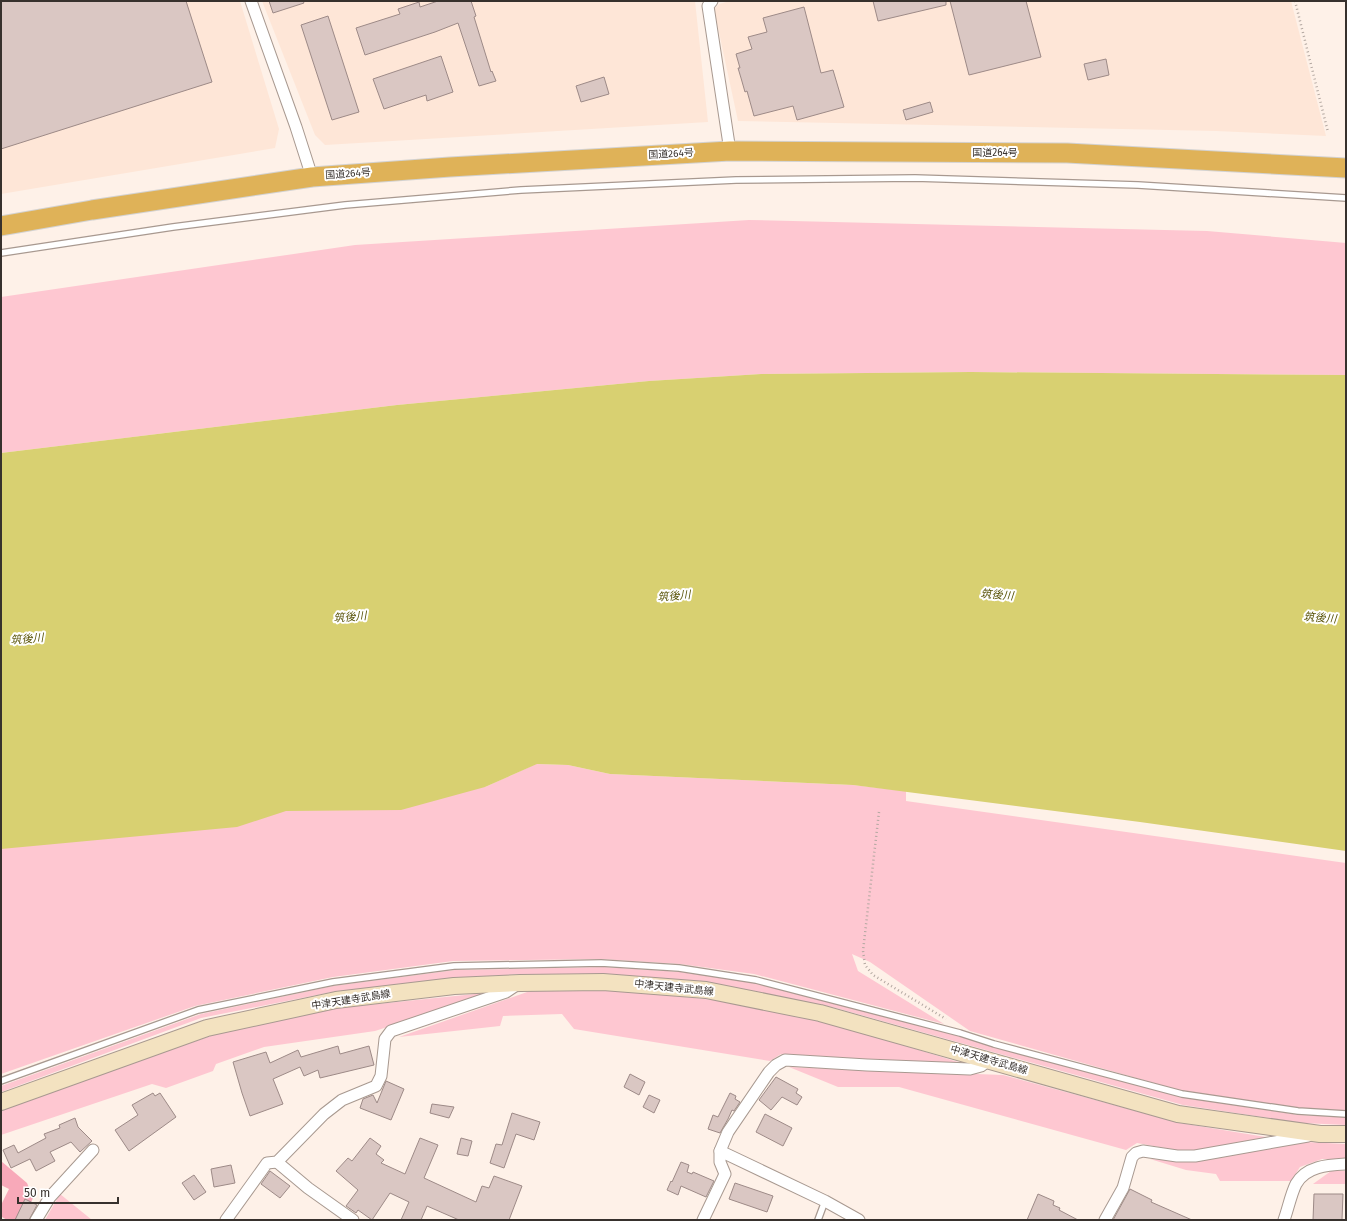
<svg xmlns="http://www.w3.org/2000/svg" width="1347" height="1221" font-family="'Fira Sans','Noto Sans JP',sans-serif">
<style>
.built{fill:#fee6d7}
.green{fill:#fec7d1}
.forest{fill:#f8a9b9}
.water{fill:#d8d071}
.building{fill:#dac7c3;stroke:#9d8a87}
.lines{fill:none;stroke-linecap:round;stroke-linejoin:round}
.service-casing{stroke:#a89990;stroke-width:8}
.minor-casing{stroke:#a89990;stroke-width:13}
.secondary-casing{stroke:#a89990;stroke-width:18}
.trunk-casing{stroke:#d3d2d1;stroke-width:21}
.path{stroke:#b3a8a1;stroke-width:2.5;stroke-dasharray:1 3;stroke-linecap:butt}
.service{stroke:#fff;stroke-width:5.5}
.minor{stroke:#fff;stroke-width:11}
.secondary{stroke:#f3e2c0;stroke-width:16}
.trunk{stroke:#dfb258;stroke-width:19}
.labels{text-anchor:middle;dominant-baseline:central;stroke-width:4;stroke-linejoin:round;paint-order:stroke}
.street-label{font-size:10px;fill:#37312d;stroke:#fff}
.water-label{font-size:11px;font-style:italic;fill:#595308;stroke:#fff}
</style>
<rect width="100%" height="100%" fill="#fef1e8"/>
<g class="built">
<path d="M 1,1 L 240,1 L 279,129 L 275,148 L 1,194 Z"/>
<path d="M 262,1 L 695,1 L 708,122 L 325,145 L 315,135 Z"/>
<path d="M 730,1 L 1291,1 L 1326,136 L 1216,131 L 738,121 L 714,9 L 719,4 Z"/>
</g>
<g class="green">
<path d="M 749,220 L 1207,231 L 1346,243 L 1346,375 L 971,372 L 761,374 L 649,381 L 397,405 L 1,453 L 1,297 L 355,245 Z"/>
<path d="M 536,764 L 568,765 L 610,774 L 853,785 L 906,791 L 906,801 L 1346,863 L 1346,1111 L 1297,1108 L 1182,1091 L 970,1031 L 870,962 L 852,954 L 858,971 L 944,1024 L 754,974 L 680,964 L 601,959 L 453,961 L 333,977 L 195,1006 L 1,1074 L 1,839 L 306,786 L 485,787 Z"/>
<path d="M 604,967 L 681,972 L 757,983 L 962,1036 L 1182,1097 L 1299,1115 L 1346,1117 L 1346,1125 L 1302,1123 L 1183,1105 L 836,1008 L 721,985 L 604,974 L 520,974 L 446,979 L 332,992 L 201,1018 L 1,1092 L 1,1086 L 201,1014 L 333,986 L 455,970 Z"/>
<path d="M 614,990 L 714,1000 L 827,1022 L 968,1065 L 781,1054 L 770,1061 L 574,1029 L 562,1014 L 503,1016 L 500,1026 L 399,1037 L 530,991 Z"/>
<path d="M 494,992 L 375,1031 L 264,1047 L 216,1064 L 213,1071 L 166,1088 L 152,1084 L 1,1135 L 1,1110 L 2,1109 L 216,1034 L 338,1008 Z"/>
<path d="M 789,1067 L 1003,1075 L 1180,1123 L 1272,1138 L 1192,1153 L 1137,1143 L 1126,1150 L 899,1087 L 838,1087 Z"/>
<path d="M 1306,1142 L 1346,1144 L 1346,1159 L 1322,1159 L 1300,1167 L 1291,1181 L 1220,1181 L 1216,1174 L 1186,1170 L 1150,1159 L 1193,1162 Z"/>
<path d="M 1331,1171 L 1346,1171 L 1346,1184 L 1313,1184 Z"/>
<path d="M 60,1194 L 92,1220 L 45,1220 Z"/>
</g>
<path class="forest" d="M 1,1161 L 27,1183 L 33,1198 L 23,1220 L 7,1220 L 2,1217 L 1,1218 L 1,1205 L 9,1189 L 1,1185 Z"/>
<path class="water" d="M 971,372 L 1346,375 L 1346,851 L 1140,822 L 853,785 L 610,774 L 568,765 L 537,764 L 485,787 L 401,810 L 286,811 L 237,827 L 1,849 L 1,453 L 397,405 L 649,381 L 761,374 Z"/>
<g class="building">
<path d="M 1,1 L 186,1 L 212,82 L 1,149 Z"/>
<path d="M 269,1 L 303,1 L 304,3 L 273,13 Z"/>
<path d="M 438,1 L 471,1 L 476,16 L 474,17 L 491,72 L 492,71 L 496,81 L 479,86 L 458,23 L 435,32 L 365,55 L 356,28 L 400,14 L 398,9 L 419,2 L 420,7 Z"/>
<path d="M 873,1 L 946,1 L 946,5 L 878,21 Z"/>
<path d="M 950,1 L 1026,1 L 1041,57 L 969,75 Z"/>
<path d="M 804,7 L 821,73 L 833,70 L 844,107 L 797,120 L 793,106 L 754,116 L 747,91 L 745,92 L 741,78 L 738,68 L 740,68 L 736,54 L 752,49 L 748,37 L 767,32 L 763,18 Z"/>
<path d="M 328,16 L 359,112 L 332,120 L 301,25 Z"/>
<path d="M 441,56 L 453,92 L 427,101 L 426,95 L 384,109 L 373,79 Z"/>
<path d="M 1106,59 L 1109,75 L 1088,80 L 1084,64 Z"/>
<path d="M 604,77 L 609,94 L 581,102 L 576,86 Z"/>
<path d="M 930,102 L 933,112 L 906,120 L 903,110 Z"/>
<path d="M 338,1046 L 340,1054 L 369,1046 L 374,1065 L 320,1078 L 318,1070 L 304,1076 L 300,1067 L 273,1079 L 283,1104 L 250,1116 L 242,1093 L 233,1062 L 266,1052 L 270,1063 L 298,1050 L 301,1057 Z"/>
<path d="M 630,1074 L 645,1082 L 639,1095 L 624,1087 Z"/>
<path d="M 776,1077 L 798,1089 L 796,1093 L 802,1097 L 797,1105 L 782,1097 L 771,1110 L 759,1100 Z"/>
<path d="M 386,1081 L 404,1089 L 391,1120 L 360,1108 L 363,1099 L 373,1095 L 377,1103 Z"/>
<path d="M 153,1093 L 155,1096 L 160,1093 L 176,1117 L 129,1151 L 115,1130 L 138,1115 L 132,1105 Z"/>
<path d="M 730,1093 L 736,1096 L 735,1099 L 740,1102 L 734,1111 L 732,1110 L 728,1119 L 720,1133 L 708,1129 L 713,1115 L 718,1117 Z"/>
<path d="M 649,1095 L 660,1100 L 654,1113 L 643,1107 Z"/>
<path d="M 432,1104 L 454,1107 L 449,1118 L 430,1113 Z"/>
<path d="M 512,1113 L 540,1122 L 534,1140 L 516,1134 L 504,1168 L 490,1163 L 496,1144 L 502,1145 Z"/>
<path d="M 765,1114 L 792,1128 L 783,1146 L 756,1132 Z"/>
<path d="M 75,1118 L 78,1127 L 92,1141 L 80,1152 L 71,1142 L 50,1152 L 55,1161 L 36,1171 L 30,1159 L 11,1168 L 3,1150 L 14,1145 L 18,1153 L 46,1138 L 44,1134 L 60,1128 L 59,1125 Z"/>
<path d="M 370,1138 L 381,1146 L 376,1154 L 384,1160 L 381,1163 L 405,1174 L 420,1138 L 438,1145 L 424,1178 L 476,1202 L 482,1186 L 489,1188 L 494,1176 L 522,1186 L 509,1220 L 459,1220 L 427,1206 L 421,1220 L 401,1220 L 409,1202 L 390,1193 L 372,1220 L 358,1210 L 356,1213 L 346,1206 L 358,1190 L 336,1171 L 348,1158 L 352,1161 Z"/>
<path d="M 461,1138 L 472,1141 L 468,1156 L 457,1154 Z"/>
<path d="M 681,1162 L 689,1165 L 687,1172 L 692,1174 L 693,1172 L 714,1181 L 706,1197 L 681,1186 L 678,1195 L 667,1190 L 671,1181 L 672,1182 Z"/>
<path d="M 231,1165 L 235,1183 L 214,1187 L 211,1169 Z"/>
<path d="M 270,1171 L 290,1186 L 280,1198 L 261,1184 Z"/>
<path d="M 194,1175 L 206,1192 L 194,1200 L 182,1183 Z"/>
<path d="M 735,1183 L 773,1196 L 767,1212 L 729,1199 Z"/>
<path d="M 1130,1189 L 1152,1200 L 1151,1202 L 1192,1220 L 1113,1220 Z"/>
<path d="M 1038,1194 L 1054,1201 L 1053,1205 L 1060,1208 L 1059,1210 L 1078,1220 L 1027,1220 Z"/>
<path d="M 1314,1194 L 1343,1194 L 1342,1220 L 1313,1220 Z"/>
<path d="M 25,1199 L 37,1205 L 29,1220 L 15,1220 Z"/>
</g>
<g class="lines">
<defs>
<g id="service">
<path d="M 1,253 L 173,227 L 345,205 L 521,190 L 736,180 L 915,178 L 1138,185 L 1346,198"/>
<path d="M 1,1081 L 198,1010 L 333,982 L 454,966 L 601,963 L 679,968 L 756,980 L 960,1033 L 994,1044 L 1182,1094 L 1298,1111 L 1346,1114"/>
<path d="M 818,1220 L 825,1201"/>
</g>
<g id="minor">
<path d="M 251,1 L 296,127 L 312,177"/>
<path d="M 712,1 L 708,6 L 730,151"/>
<path d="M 720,1151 L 825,1201 L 859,1220"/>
<path d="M 277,1162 L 308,1188 L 353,1220"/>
<path d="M 36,1220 L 50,1197 L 93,1150"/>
<path d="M 226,1220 L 267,1163 L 277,1162 L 324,1114 L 342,1100 L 376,1086 L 381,1076 L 385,1039 L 391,1031 L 506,992 L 518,984"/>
<path d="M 703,1220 L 725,1174 L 720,1162 L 720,1151 L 728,1132 L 769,1072 L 776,1065 L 785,1060 L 867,1065 L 970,1069 L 981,1066 L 989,1060"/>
<path d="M 1105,1220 L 1123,1188 L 1132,1157 L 1136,1153 L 1143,1151 L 1177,1156 L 1195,1156 L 1308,1136"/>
<path d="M 1284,1220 C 1288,1209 1291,1194 1296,1184 C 1306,1166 1328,1165 1346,1164"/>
</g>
<path id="secondary" d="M 1,1102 L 207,1028 L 336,1000 L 454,986 L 520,983 L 603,982 L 706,990 L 820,1013 L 1178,1114 L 1320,1134 L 1346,1134"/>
<path id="trunk" d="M 1,226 L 92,210 L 312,177 L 450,167 L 730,151 L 1067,153 L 1346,168"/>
</defs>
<use href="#service" class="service-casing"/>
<use href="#minor" class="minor-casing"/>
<use href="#secondary" class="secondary-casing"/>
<use href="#trunk" class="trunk-casing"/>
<g class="path">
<path d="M 1295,1 L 1328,132"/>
<path d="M 879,812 L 863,951 L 865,965 L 873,975 L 946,1019"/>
</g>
<use href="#service" class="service"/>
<use href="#minor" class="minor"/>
<use href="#secondary" class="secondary"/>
<use href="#trunk" class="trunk"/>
</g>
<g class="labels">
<g class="street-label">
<text x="995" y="153">国道264号</text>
<text transform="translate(671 154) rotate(-3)">国道264号</text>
<text transform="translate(348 174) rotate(-4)">国道264号</text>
<text transform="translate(674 988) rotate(6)">中津天建寺武島線</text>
<text transform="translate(351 1000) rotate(-9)">中津天建寺武島線</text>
<text transform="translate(989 1060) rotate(16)">中津天建寺武島線</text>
</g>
<g class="water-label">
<text transform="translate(997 595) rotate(4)">筑後川</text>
<text transform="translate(674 596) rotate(-4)">筑後川</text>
<text transform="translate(350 617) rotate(-4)">筑後川</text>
<text transform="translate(1320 618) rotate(4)">筑後川</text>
<text transform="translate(27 639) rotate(-4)">筑後川</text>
</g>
</g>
<rect width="1347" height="1221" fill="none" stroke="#37312d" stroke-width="4"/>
<path d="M18 1197v6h100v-6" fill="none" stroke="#37312d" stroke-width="2"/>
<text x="24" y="1197" font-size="12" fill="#37312d" stroke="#ffffff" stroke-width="3" paint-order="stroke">50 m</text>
</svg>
